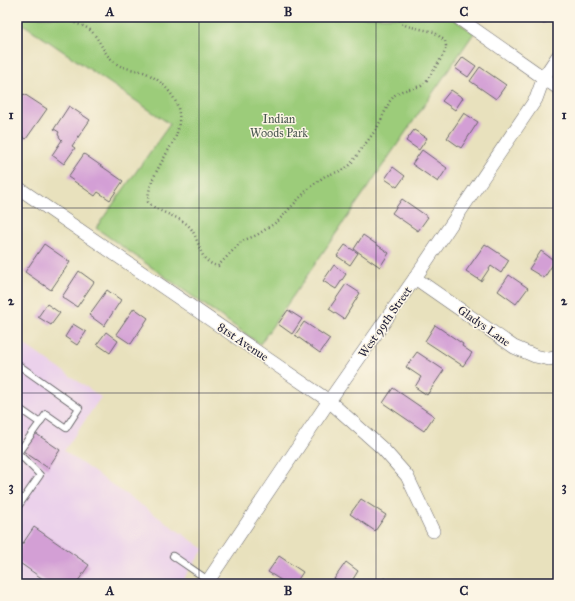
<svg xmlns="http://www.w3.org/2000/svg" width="575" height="601" font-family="'IM FELL Great Primer',serif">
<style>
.built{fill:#ebd1eb}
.green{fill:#9ccc7a;stroke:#5f775a}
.building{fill:#d39fd5}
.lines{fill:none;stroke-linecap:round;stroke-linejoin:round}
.service-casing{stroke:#676568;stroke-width:8}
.minor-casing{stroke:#676568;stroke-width:14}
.path{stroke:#676568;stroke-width:2.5;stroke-dasharray:1 3;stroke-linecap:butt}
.service{stroke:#fff;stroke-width:6}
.minor{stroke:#fff;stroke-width:13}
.grid{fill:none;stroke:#22223b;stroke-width:1;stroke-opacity:0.55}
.labels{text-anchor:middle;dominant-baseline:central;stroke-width:3;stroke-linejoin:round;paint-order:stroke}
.park-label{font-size:12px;fill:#47554e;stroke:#fcf5e5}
.street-label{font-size:12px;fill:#22223b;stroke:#fcf5e5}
.neatline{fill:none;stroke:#22223b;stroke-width:1.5}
.grid-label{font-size:13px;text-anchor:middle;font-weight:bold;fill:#22223b}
</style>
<rect width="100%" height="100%" fill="#fcf5e5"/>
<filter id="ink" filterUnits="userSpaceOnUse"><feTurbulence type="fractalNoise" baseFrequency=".025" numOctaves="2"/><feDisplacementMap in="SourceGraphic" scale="8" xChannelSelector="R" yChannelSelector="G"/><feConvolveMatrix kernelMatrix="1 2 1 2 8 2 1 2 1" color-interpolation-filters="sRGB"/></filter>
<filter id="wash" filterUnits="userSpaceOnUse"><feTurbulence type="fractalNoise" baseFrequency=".012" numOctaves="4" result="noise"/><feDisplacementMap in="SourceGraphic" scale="16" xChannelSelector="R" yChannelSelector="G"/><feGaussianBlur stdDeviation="0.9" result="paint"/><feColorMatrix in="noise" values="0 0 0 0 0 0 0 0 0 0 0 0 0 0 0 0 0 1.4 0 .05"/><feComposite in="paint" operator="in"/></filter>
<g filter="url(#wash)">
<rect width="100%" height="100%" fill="#e8e1bd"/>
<path class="built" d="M 19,341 L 101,397 L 64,451 L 204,549 L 180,584 L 17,584 L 17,345 Z"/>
<path class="green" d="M 17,17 L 450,17 L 474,33 L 260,344 L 96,228 L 170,124 L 17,20 Z"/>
<g id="blocks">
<g class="building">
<path d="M 534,17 L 549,17 L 544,24 Z"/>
<path d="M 463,57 L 476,66 L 468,77 L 455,68 Z"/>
<path d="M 480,67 L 506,85 L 496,99 L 470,81 Z"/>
<path d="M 451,90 L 463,98 L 455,110 L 442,101 Z"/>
<path d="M 17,93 L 22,96 L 24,94 L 47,109 L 26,139 L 17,133 L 17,126 L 20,122 L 17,120 Z"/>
<path d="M 69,106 L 90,120 L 72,146 L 75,148 L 64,164 L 52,155 L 62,140 L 60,138 L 58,134 L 59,132 L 54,129 Z"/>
<path d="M 464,113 L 478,122 L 461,148 L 447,138 Z"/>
<path d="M 414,130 L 427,138 L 419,150 L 406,141 Z"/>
<path d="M 422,150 L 447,168 L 438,182 L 412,164 Z"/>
<path d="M 84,154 L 123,181 L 110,200 L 98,192 L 95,196 L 68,177 Z"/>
<path d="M 393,167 L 405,176 L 397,187 L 385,179 Z"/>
<path d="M 402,199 L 428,217 L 418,231 L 392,213 Z"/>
<path d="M 363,235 L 389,253 L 380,267 L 354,249 Z"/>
<path d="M 44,244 L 70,262 L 51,290 L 25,272 Z"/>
<path d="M 485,244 L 509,260 L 501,273 L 491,266 L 481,281 L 466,271 Z"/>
<path d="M 345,245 L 358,253 L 350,265 L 337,256 Z"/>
<path d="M 541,251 L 555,261 L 544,278 L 529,269 Z"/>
<path d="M 334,265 L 346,274 L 336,289 L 323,281 Z"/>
<path d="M 79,271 L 94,282 L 77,307 L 62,297 Z"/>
<path d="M 509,275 L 528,288 L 516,304 L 498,291 Z"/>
<path d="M 346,284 L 360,293 L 344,319 L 329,309 Z"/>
<path d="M 107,290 L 121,300 L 104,326 L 89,315 Z"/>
<path d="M 47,304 L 60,313 L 51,325 L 38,317 Z"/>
<path d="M 134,308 L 148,318 L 131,344 L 116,334 Z"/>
<path d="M 288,310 L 302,319 L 292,334 L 278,324 Z"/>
<path d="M 304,322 L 330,339 L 320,353 L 295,335 Z"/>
<path d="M 73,324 L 86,332 L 77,345 L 65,337 Z"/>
<path d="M 435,325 L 463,344 L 462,346 L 472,353 L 463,366 L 425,341 Z"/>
<path d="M 106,332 L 118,341 L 110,353 L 97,344 Z"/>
<path d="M 417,352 L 444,370 L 427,395 L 415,387 L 421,377 L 406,367 Z"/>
<path d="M 393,388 L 434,416 L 424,431 L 383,403 Z"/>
<path d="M 35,433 L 60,450 L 48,468 L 23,451 Z"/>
<path d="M 361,499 L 386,515 L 375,531 L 350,514 Z"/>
<path d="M 34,527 L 89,565 L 76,584 L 50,584 L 17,561 L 17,552 Z"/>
<path d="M 279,556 L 303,572 L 295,584 L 287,584 L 268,572 Z"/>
<path d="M 346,562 L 358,571 L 350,584 L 341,584 L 334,579 Z"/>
<path d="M 384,578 L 393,584 L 379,584 Z"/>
</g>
</g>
</g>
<g filter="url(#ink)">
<use href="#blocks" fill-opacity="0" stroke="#676568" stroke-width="1"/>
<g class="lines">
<defs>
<g id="service">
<path d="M 17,364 L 79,408 L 66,428 L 46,414 L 18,453 L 40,475 L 17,508"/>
<path d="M 17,407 L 40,423"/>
<path d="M 173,556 L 208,580"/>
</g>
<g id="minor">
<path d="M 457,17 L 558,88"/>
<path d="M 17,187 L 329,401 L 383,449 L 407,476 L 433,531"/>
<path d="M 415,278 L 514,347 L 535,356 L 549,359 L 558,357"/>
<path d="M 206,584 L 329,401 L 415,278 L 536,99 L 544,77 L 558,56"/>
</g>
</defs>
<use href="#service" class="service-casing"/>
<use href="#minor" class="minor-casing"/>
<path class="path" d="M 60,17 C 70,23 86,24 93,33 C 103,45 103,54 117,64 C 126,70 137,69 146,73 C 161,80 178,97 179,114 C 180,120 178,130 176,136 C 175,140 171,145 169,149 C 160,166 148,182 148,202 C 160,215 182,215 192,230 C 201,245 199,262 218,266 L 242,241 L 257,235 L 278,221 L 310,187 L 325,176 L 343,170 L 350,165 L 377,128 L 390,101 L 395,95 L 402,91 L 421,86 L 427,80 L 444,54 L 446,46 L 445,41 L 434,32 L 407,26 L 401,23 L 398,17"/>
<use href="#service" class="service"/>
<use href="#minor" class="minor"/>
</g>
</g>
<path class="grid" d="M 199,17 L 199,584M 376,17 L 376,584M 17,208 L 558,208M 17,393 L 558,393"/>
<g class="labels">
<g class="park-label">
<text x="279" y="119">Indian<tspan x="279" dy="14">Woods Park</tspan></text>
</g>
<g class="street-label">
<text transform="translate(385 322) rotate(-55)">West 99th Street</text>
<text transform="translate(484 326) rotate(35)">Gladys Lane</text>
<text transform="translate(243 342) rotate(34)">81st Avenue</text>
</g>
</g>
<rect width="575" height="601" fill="none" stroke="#fcf5e5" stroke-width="44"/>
<rect x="22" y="22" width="531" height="557" class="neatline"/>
<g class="grid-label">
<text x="110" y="16">A</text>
<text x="288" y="16">B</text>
<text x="464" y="16">C</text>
<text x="11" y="119">1</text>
<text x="564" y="119">1</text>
<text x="11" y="305">2</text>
<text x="564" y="305">2</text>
<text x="11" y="491">3</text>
<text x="564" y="491">3</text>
<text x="110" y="595">A</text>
<text x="288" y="595">B</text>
<text x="464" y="595">C</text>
</g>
</svg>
